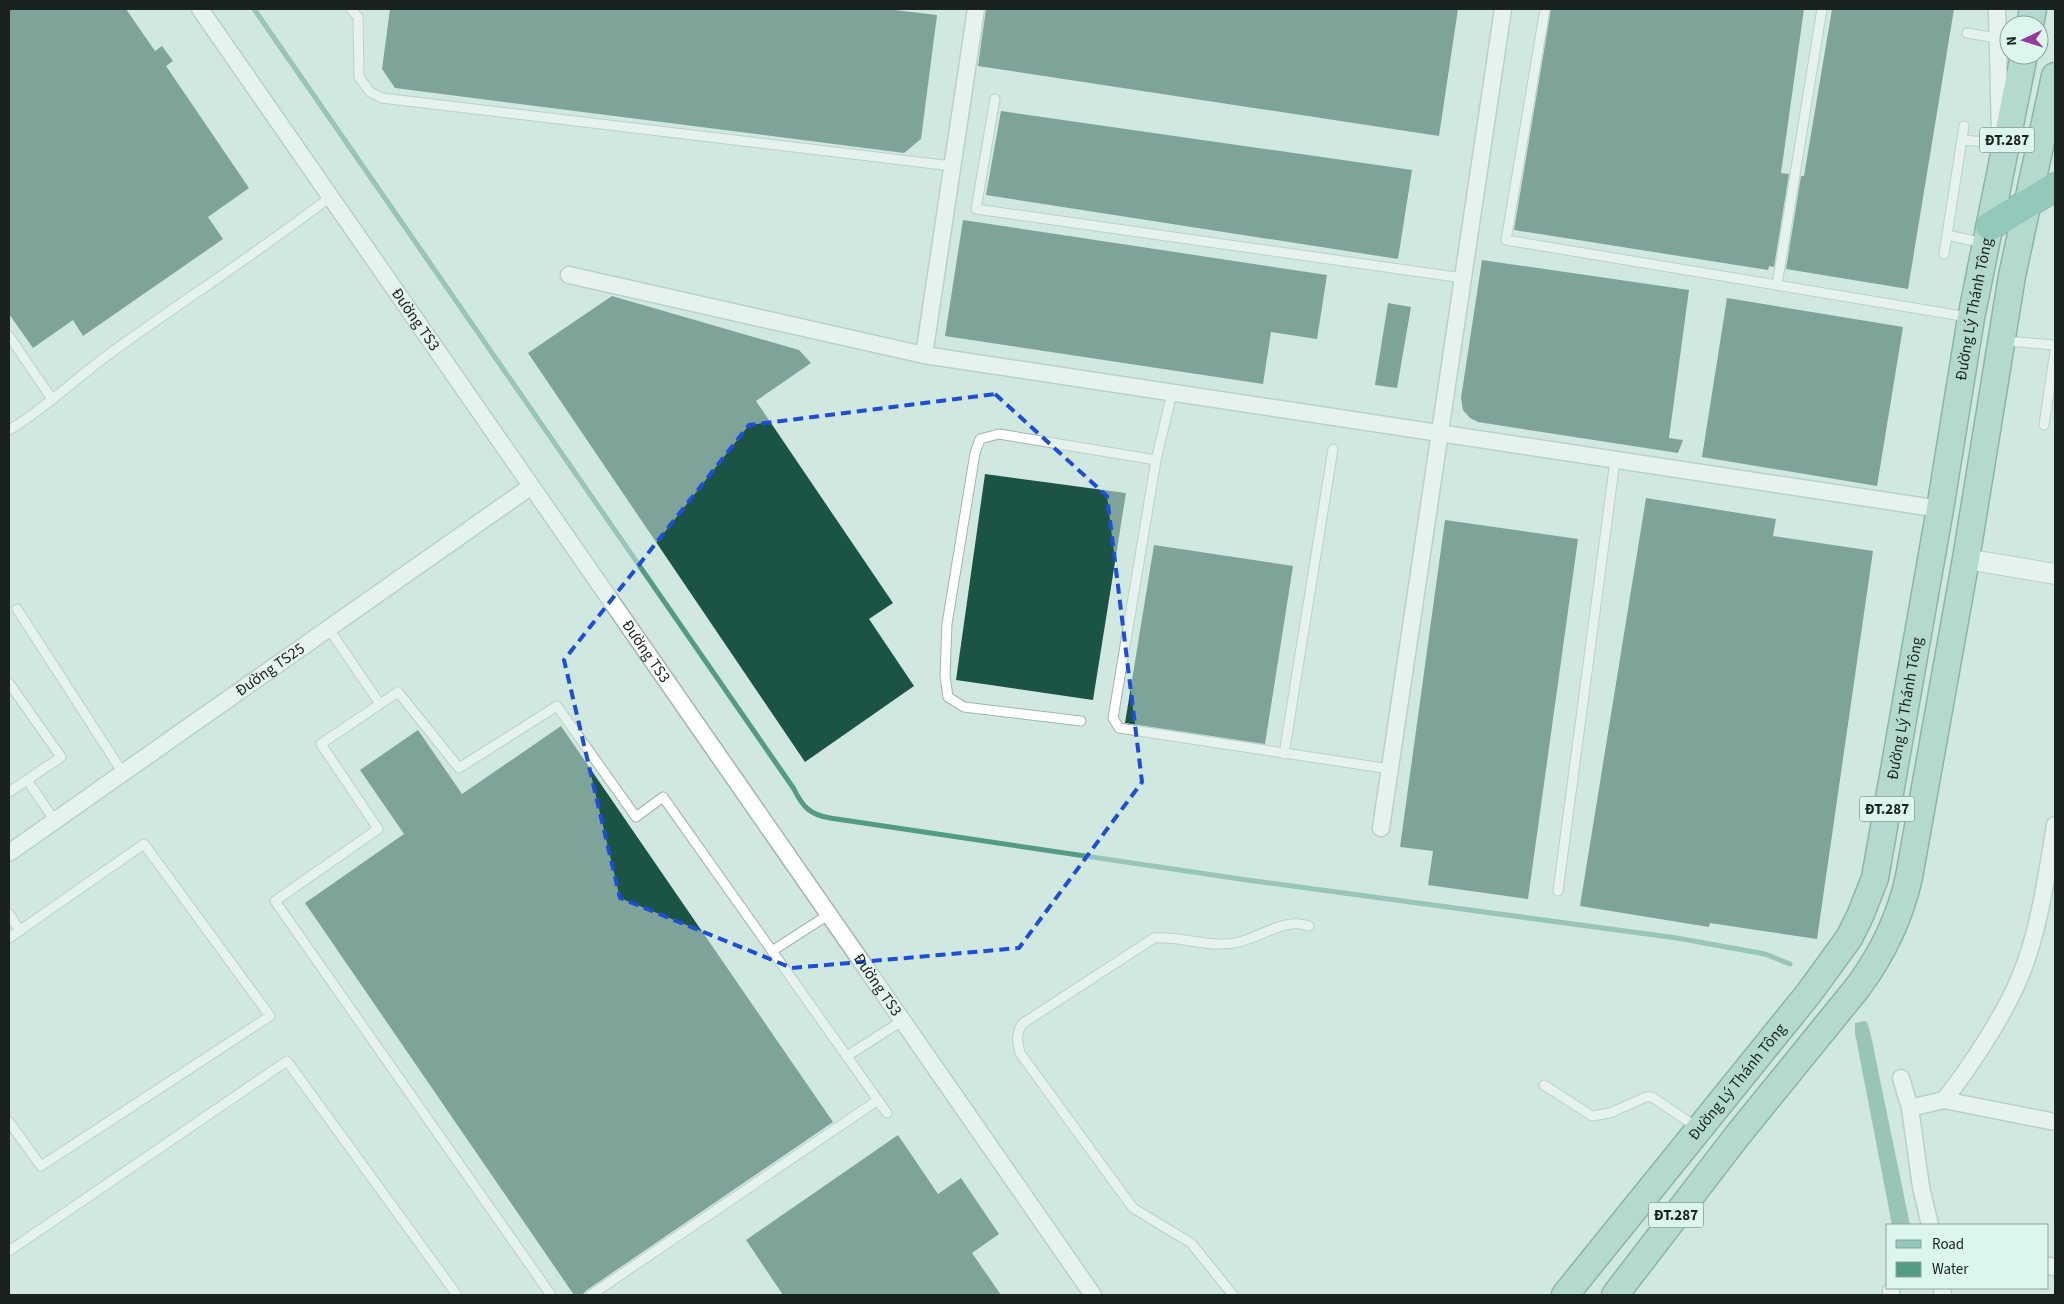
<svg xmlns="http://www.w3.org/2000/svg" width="2064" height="1304" font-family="'Source Sans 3',sans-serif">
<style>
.water{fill:#549b86}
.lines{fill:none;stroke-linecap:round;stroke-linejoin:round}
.stream{stroke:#549b86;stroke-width:5}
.building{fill:#1b5344}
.service-casing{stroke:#9fb7ae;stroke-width:11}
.minor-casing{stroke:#9fb7ae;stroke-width:19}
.tertiary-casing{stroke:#9fb7ae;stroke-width:22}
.primary-casing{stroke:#397766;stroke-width:29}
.motorway-casing{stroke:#397766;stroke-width:30}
.service{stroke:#fff;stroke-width:9}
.minor{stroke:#fff;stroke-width:16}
.tertiary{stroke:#fff;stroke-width:20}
.primary{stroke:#92c9ba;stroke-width:26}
.motorway{stroke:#4aa58c;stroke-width:28}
.marked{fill:none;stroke:#1d4ed8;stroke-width:4;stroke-dasharray:10 6;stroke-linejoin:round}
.labels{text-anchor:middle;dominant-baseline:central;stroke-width:5;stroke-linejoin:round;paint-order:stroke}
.shield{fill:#ddf6ed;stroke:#54625d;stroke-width:1}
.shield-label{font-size:15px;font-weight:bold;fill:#19221f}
.street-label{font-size:16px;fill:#19221f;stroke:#ddf6ed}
</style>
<rect width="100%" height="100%" fill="#d0e8e0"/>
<path class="water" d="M 1865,1021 L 1867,1022 L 1870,1031 L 1910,1225 L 1892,1225 L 1855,1033 L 1855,1023 Z"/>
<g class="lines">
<path class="stream" d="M 254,9 L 794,789 C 802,806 810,815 830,818 L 1247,880 L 1677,938 L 1765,954 L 1790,964"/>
</g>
<g class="building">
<path d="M 9,9 L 126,9 L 155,51 L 162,46 L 173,61 L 166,66 L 249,188 L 208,217 L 223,239 L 83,336 L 73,320 L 33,348 L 9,314 Z"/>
<path d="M 390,9 L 886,9 L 937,15 L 921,139 L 904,153 L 395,88 L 382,69 Z"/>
<path d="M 986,9 L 1458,9 L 1439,136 L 978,66 Z"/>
<path d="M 1551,9 L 1804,9 L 1781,173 L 1789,174 L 1774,267 L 1769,266 L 1768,270 L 1514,230 Z"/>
<path d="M 1832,9 L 1954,9 L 1908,289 L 1786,269 L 1801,176 L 1804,176 Z"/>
<path d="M 1001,111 L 1412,170 L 1398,259 L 986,195 Z"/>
<path d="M 963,220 L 1327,275 L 1317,339 L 1271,332 L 1263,384 L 945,336 Z"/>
<path d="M 1482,260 L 1689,290 L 1669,438 L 1683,440 L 1678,453 L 1478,422 L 1470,418 L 1463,410 L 1461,398 Z"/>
<path d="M 612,296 L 799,350 L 811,363 L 756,401 L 893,603 L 869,619 L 914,686 L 805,762 L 528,353 Z"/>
<path d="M 1727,298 L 1903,327 L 1877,486 L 1702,457 Z"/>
<path d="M 1388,303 L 1411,307 L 1397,388 L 1375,385 Z"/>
<path d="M 985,474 L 1126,493 L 1093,700 L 956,680 Z"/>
<path d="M 1646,498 L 1776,519 L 1773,536 L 1873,551 L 1817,939 L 1710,923 L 1709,927 L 1580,906 Z"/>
<path d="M 1445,520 L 1578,539 L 1528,899 L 1428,885 L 1433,851 L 1400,847 Z"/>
<path d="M 1154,545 L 1293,566 L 1265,744 L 1125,723 Z"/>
<path d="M 561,726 L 833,1122 L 587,1290 L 582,1295 L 574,1295 L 305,903 L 404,834 L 360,770 L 418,730 L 462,794 Z"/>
<path d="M 898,1135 L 938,1194 L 961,1178 L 999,1234 L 972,1253 L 1001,1295 L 783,1295 L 746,1240 Z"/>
</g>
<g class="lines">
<defs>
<g id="service">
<path d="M 351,9 L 358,17 L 359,77 L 370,92 L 382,98 L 952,166"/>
<path d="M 1545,9 L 1506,240 L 1968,317"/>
<path d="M 1967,33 L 1997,38"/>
<path d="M 995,99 L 976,209 L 1463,278"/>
<path d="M 1962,140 L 2000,143"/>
<path d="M 1947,235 L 1984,243"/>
<path d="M 1944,254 L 1964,126"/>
<path d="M 1777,285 L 1822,9"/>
<path d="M 9,336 L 52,399"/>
<path d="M 2005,341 L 2055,345"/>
<path d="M 1172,393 L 1156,460 L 1113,718 L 1119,728 L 1390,769"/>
<path d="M 2044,425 L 2055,351"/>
<path d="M 9,430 C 46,408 77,377 112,352 C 184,300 259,252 330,197"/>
<path d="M 17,609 L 123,773"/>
<path d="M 329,629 L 380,704 L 398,692 L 459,768 L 557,706 L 636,817 L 663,797 L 887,1113"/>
<path d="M 9,683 L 61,757 L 27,780"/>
<path d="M 380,704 L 321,744 L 378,829 L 275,901 L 551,1295"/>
<path d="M 1081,721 L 964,707 L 948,697 L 945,676 L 947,624 L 975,453 L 980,439 L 999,434 L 1156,460"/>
<path d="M 1284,754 L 1333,449"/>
<path d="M 9,792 L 27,780 L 55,821"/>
<path d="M 1558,891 L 1615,461"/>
<path d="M 9,914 L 20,931"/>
<path d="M 9,938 L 144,844 L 270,1016 L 41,1166 L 9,1122"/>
<path d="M 772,951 L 828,915"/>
<path d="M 847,1056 L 902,1021"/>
<path d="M 1544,1085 L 1592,1116 L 1610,1113 L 1646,1097 L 1652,1097 L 1698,1128"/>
<path d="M 9,1251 L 287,1061 L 457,1295"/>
<path d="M 591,1295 L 878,1100"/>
<path d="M 1233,1295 L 1191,1243 L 1133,1208 L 1020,1053 C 1017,1041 1016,1035 1022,1024 L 1154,938 C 1182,936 1213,949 1239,942 C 1261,937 1286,917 1309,926"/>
</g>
<g id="minor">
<path id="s1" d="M 200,9 L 1093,1295"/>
<path d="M 1997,9 L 2000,134"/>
<path d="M 569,275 L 924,355 L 1940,509"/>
<path d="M 924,355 L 976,9"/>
<path d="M 2055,825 C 2047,873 2039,932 2020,977 C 2003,1017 1971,1066 1944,1100 L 2055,1122"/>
<path d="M 1381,828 L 1503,9"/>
<path id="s2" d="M 9,853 L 530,487"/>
<path d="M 1901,1078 L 1910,1108 L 1921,1187 L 1930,1225"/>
<path d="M 1910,1108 L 1944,1100"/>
<path d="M 2048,1266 L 2055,1267"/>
<path d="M 1942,1288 L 1943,1295"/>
<path d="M 1891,1291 L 1891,1295"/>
</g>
<path id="tertiary" d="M 1966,559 L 2055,574"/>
<g id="primary">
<path d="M 2030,25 L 2033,9"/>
<path id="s3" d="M 1565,1295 L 1809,993 L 1849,938 L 1860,916 L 1875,878 L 1940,509 L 1971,318 L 2024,55"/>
<path d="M 1615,1295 L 1737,1136 L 1858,987 C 1883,953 1900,918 1909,877 L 1966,559 L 2012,276 L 2055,76"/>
</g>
<path id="motorway" d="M 1990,226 L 2055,187"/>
</defs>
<use href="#service" class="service-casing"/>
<use href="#minor" class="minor-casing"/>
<use href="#tertiary" class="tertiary-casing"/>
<use href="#primary" class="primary-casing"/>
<use href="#motorway" class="motorway-casing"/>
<use href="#service" class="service"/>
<use href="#minor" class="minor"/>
<use href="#tertiary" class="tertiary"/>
<use href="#primary" class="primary"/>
<use href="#motorway" class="motorway"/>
</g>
<path d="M0 0H2064V1304H0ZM 995,394 L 1107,496 L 1142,782 L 1019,948 L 792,968 L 620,898 L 564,660 L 749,425 Z" fill="#d0e8e0" fill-opacity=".55" fill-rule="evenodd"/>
<path class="marked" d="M 995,394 L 1107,496 L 1142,782 L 1019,948 L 792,968 L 620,898 L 564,660 L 749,425 Z"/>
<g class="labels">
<g class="shield">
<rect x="1979.5" y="127.5" width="55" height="25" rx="4"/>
<rect x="1859.5" y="796.5" width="55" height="25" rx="4"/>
<rect x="1648.5" y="1202.5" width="55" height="25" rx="4"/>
</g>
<g class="shield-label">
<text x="2007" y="140">ĐT.287</text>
<text x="1887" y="809">ĐT.287</text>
<text x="1676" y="1215">ĐT.287</text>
</g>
<g class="street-label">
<text stroke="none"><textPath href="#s3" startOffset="1099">Đường Lý Thánh Tông</textPath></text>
<text stroke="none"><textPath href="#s1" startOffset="378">Đường TS3</textPath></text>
<text stroke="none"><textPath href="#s1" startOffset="782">Đường TS3</textPath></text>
<text stroke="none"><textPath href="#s2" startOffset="319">Đường TS25</textPath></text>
<text stroke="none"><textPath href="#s3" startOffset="694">Đường Lý Thánh Tông</textPath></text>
<text stroke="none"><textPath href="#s1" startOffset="1188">Đường TS3</textPath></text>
<text stroke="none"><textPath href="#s3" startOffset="274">Đường Lý Thánh Tông</textPath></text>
</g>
</g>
<rect width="2064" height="1304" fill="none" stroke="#19221f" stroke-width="20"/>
<rect x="1886" y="1224" width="162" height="65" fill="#ddf6ed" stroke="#8fa19b"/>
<rect x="1896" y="1240" width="25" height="8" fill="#92c9ba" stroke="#8fa19b"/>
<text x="1932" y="1249" font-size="15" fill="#19221f">Road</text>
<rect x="1896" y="1262" width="25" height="15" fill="#549b86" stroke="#8fa19b"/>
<text x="1932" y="1274" font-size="15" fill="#19221f">Water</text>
<g transform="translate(2024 40) rotate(266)"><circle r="24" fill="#ddf6ed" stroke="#8fa19b"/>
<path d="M0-4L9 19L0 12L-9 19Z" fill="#9539a3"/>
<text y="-8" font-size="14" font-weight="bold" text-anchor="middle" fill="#19221f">N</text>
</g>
</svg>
